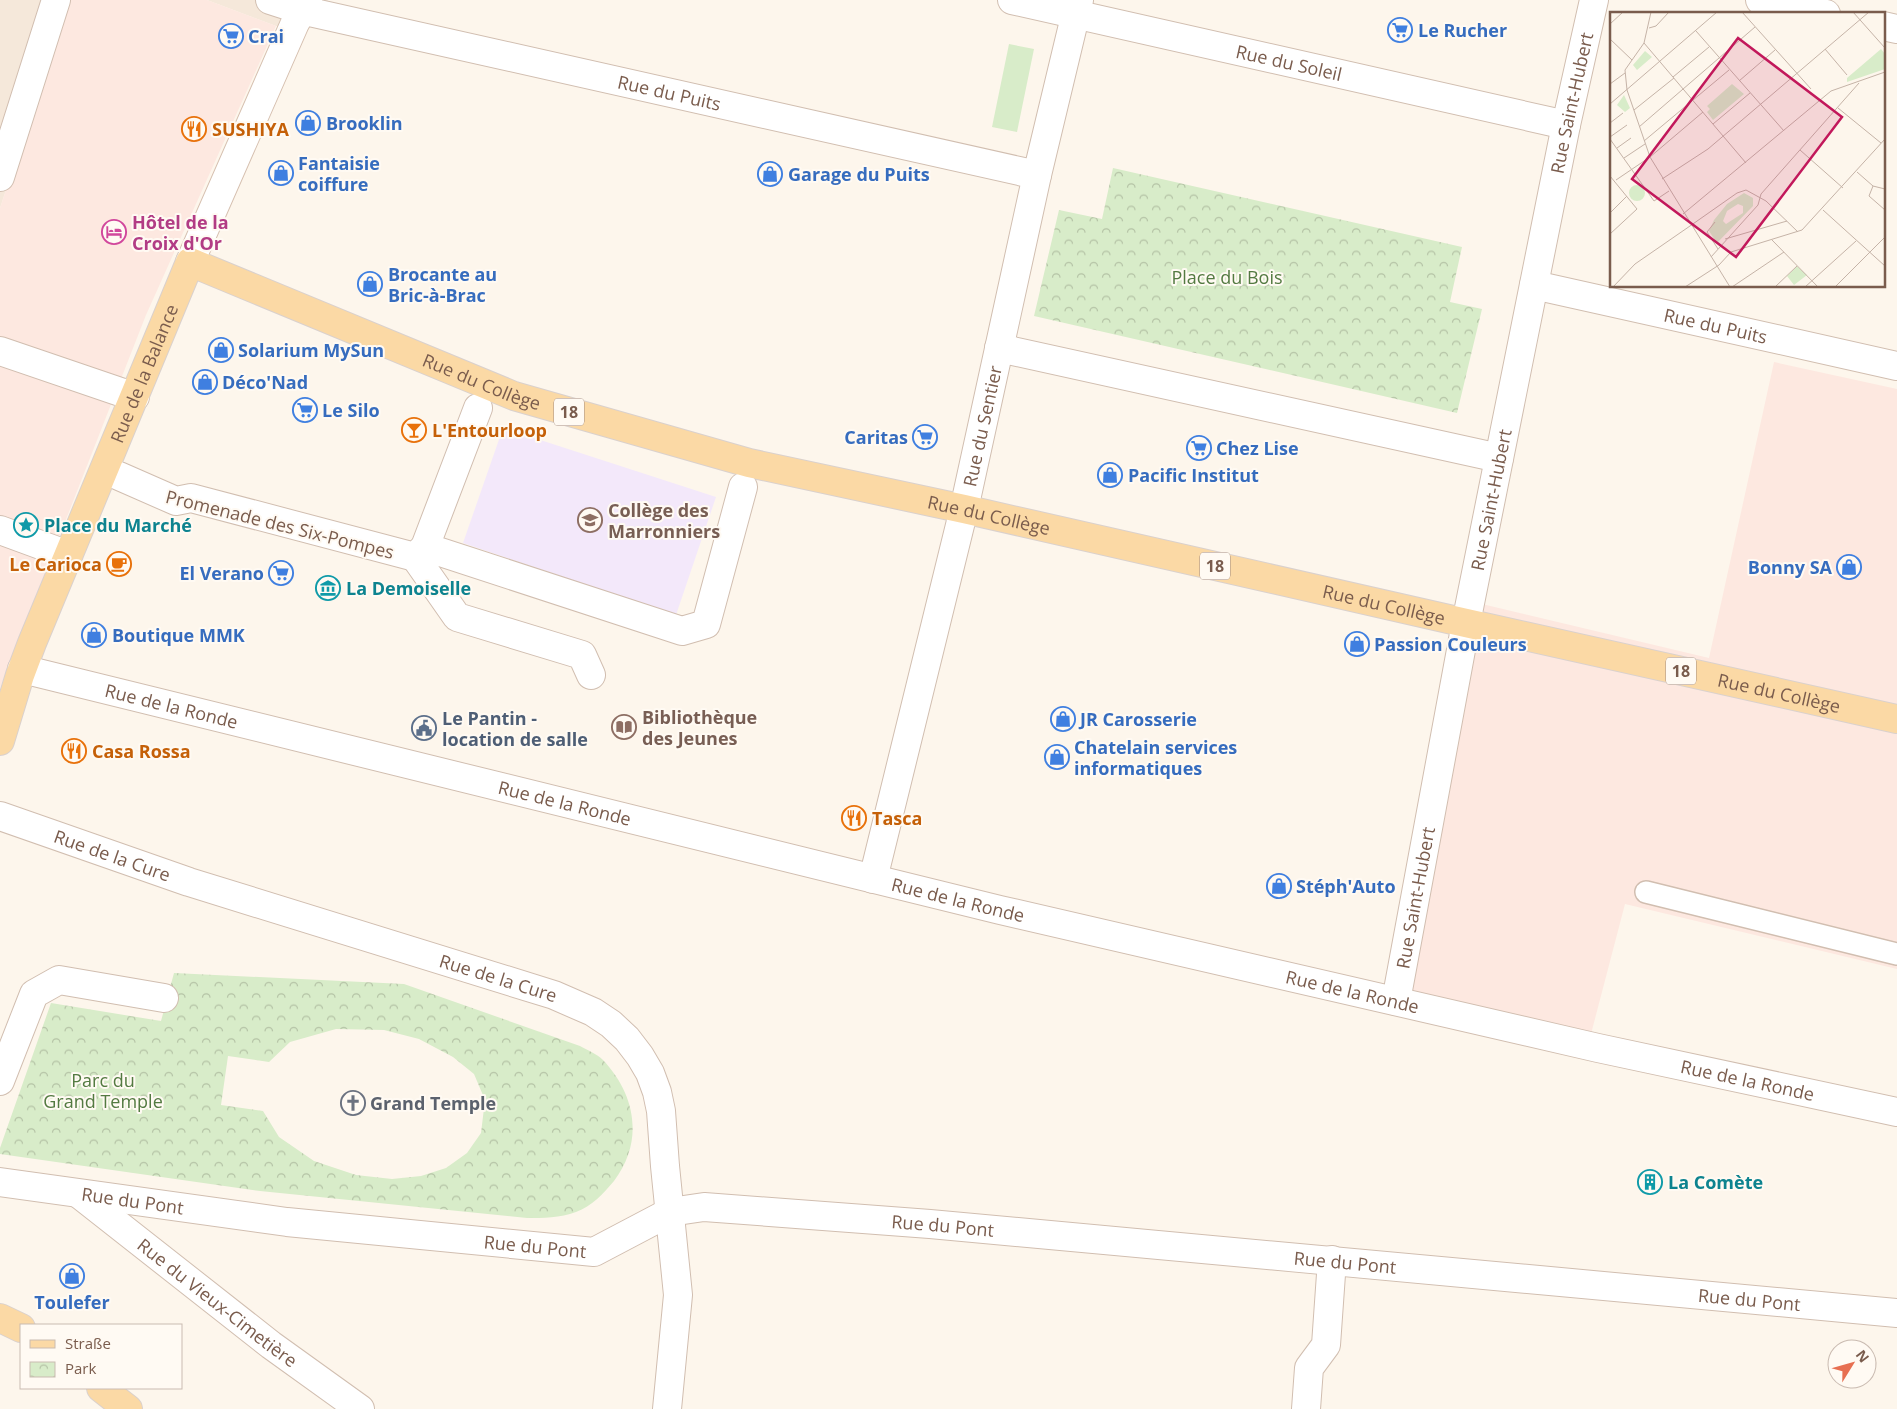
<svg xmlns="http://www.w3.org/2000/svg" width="1897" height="1409" font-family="'Open Sans',sans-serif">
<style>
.residential{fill:#f5e8da}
.commercial{fill:#fde8e0}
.education{fill:#f3e8fa}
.park{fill:url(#park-crowns);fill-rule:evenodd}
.garden{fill:#d8ecc9}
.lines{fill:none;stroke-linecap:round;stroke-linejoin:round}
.lane-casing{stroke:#d1beb0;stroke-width:24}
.street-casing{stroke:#d1beb0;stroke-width:30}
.secondary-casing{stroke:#d6c0b0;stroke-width:30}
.primary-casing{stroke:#dad1cd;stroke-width:30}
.lane{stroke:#fff;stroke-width:21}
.street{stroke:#fff;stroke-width:28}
.secondary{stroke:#fff;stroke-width:28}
.primary{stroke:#fbd9a5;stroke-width:28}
.labels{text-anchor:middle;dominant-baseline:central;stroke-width:4;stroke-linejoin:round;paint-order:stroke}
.shield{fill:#fffaf3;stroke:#a28b7f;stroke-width:1}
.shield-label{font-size:16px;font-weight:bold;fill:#7a5c4d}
.shop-label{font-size:18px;font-weight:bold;fill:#366cbe;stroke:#fffaf3;text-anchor:start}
.street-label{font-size:18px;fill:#7a5c4d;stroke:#fffaf3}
.food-label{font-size:18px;font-weight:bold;fill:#c56008;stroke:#fffaf3;text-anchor:start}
.hotel-label{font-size:18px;font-weight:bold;fill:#b23c85;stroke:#fffaf3;text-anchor:start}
.park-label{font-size:18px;fill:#537a41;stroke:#fffaf3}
.education-label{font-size:18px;font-weight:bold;fill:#785e54;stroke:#fffaf3;text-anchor:start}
.culture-label{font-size:18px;font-weight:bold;fill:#0d838f;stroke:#fffaf3;text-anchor:start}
.service-label{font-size:18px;font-weight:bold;fill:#4e5e75;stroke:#fffaf3;text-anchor:start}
.worship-label{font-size:18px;font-weight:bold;fill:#5b616d;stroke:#fffaf3;text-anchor:start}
.inset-road{fill:none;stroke:#c5b3a7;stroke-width:1}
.view{fill:#c2185b;fill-opacity:0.15;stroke:#c2185b;stroke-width:2.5}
.inset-edge{fill:none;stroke:#7a5c4d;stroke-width:2.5}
</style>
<defs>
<pattern id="park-crowns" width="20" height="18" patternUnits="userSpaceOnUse" patternTransform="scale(1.25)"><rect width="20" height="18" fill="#d8ecc9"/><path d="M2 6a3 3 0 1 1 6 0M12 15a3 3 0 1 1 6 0" fill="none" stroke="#b4c2a5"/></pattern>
</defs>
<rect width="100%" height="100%" fill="#fdf6ec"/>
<g class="residential">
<path d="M 0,0 L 69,0 L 0,208 Z"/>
<path d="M 207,0 L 328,0 L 307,31 L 276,26 Z"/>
</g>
<g class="commercial">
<path d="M 69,0 L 207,0 L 276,26 L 146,315 L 0,688 L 0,208 Z"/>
<path d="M 1774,362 L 1897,389 L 1897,969 L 1625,904 L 1591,1034 L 1410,992 L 1482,604 L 1709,658 Z"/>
</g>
<path class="education" d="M 503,428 L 716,497 L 676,615 L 463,543 Z"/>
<g class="park">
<path d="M 1113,168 L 1462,247 L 1450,302 L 1482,309 L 1457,413 L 1034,316 L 1059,210 L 1102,219 Z"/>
<path d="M 174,973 L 404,984 L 580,1046 C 587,1050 597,1054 603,1060 C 636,1095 644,1141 614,1181 C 603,1194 592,1206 576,1212 C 560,1218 543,1218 527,1218 L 260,1191 L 0,1154 L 0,1148 L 51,1003 L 161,1021 ZM 336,1029 L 384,1030 L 419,1039 L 453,1057 L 474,1074 L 485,1100 L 481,1133 L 467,1153 L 446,1168 L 421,1176 L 392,1179 L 356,1175 L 314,1161 L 279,1137 L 263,1111 L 221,1105 L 228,1056 L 269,1062 L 290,1042 Z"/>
</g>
<path class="garden" d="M 1009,44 L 1034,49 L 1017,132 L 992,127 Z"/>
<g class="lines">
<defs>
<path id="lane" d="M 1646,892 L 1897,954"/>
<g id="street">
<path id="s1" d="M 270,0 L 301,10 L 1037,175"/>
<path id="s2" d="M 1012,0 L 1566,125"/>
<path d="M 1760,0 L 1826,14"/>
<path d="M 1883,26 L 1897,29"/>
<path d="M 0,177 L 56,0"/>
<path id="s3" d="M 1534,285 L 1897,366"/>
<path d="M 999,348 L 1499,458"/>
<path d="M 0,351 L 135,397"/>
<path d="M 119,476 L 176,501 L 191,498 L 415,557 L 425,547 L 478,408"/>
<path d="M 0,530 L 68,555"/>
<path d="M 425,547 L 682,631 L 706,624 L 743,487"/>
<path d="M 415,557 L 457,617 L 582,655 L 591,675"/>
<path id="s4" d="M 22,669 L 1000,910 L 1598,1048 L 1897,1112"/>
<path id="s5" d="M 0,816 L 189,882 L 554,995 L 593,1012 L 611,1024 L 627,1039 L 640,1056 L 650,1073 L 657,1092 L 661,1111 L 665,1166 L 678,1295 L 667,1409"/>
<path id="s6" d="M 873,879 L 964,509 L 1037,175 L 1079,0"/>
<path id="s7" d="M 1396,1001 L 1466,623 L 1566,125 L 1594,0"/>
<path d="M 0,1081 L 34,994 L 59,980 L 164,998"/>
<path id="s8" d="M 0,1182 L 287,1222 L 594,1252 L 670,1212 L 704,1207 L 930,1224 L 1897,1313"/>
<path id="s9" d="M 79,1194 L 271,1345 L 360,1409"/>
<path d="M 1306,1409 L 1309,1368 L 1326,1345 L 1332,1260"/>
</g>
<path id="secondary" d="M 190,262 L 295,23 L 308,0"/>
<g id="primary">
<path id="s10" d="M 0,741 L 20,675 L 32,643 L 190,262 L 514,396 L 749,463 L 964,509 L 1466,623 L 1897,719"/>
<path d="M 0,1318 L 21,1328"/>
<path d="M 101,1388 L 128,1409"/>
</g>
</defs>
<use href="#lane" class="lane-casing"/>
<use href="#street" class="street-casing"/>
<use href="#secondary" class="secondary-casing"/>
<use href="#primary" class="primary-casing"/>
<use href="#lane" class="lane"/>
<use href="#street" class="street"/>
<use href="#secondary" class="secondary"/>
<use href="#primary" class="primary"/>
</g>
<defs>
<symbol id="supermarket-ring" viewBox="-11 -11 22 22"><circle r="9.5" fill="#fffaf3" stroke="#3f7fe0" stroke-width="1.5"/><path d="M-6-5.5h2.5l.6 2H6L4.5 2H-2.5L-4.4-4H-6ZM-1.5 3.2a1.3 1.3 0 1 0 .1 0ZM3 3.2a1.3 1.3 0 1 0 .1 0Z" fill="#3f7fe0"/></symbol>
<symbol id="shop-ring" viewBox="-11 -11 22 22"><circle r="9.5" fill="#fffaf3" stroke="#3f7fe0" stroke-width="1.5"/><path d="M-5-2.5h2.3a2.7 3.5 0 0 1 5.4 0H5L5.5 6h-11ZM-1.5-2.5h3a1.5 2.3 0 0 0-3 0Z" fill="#3f7fe0"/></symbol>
<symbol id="restaurant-ring" viewBox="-11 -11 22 22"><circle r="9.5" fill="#fffaf3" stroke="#e8710a" stroke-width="1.5"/><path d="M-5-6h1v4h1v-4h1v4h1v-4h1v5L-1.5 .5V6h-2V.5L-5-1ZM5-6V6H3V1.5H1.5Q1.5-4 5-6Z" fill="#e8710a"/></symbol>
<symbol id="hotel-ring" viewBox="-11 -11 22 22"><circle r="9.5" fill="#fffaf3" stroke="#d1479c" stroke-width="1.5"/><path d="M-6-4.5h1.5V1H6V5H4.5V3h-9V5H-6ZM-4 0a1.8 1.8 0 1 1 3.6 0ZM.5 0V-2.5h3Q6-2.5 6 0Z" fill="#d1479c"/></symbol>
<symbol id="bar-ring" viewBox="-11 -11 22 22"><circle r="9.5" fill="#fffaf3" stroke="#e8710a" stroke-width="1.5"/><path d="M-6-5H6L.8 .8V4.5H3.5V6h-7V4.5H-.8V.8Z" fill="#e8710a"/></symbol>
<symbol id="school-ring" viewBox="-11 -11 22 22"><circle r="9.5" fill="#fffaf3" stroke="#8d6e63" stroke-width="1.5"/><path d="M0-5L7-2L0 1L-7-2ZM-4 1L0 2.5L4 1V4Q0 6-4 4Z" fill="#8d6e63"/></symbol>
<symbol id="sight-ring" viewBox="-11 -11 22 22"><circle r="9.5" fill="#fffaf3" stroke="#0f9aa8" stroke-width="1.5"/><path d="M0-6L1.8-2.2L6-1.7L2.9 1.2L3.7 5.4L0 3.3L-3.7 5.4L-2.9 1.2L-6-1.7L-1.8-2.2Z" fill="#0f9aa8"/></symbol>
<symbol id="cafe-ring" viewBox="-11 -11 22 22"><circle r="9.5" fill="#fffaf3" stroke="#e8710a" stroke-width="1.5"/><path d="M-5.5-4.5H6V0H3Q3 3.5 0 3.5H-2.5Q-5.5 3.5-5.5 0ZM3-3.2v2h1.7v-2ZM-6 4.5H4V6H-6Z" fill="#e8710a"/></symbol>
<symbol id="museum-ring" viewBox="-11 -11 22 22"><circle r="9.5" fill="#fffaf3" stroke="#0f9aa8" stroke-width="1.5"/><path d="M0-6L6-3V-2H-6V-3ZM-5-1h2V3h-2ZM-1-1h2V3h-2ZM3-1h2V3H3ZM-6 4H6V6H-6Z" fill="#0f9aa8"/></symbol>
<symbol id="library-ring" viewBox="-11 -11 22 22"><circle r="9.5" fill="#fffaf3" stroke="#8d6e63" stroke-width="1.5"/><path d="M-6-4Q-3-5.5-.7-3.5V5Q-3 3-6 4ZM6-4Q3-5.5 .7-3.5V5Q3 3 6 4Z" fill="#8d6e63"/></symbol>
<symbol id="civic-ring" viewBox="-11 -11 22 22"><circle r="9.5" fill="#fffaf3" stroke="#5c6f8a" stroke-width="1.5"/><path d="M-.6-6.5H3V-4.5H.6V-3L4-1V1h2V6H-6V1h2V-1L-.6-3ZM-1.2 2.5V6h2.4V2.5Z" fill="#5c6f8a"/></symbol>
<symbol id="church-ring" viewBox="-11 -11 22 22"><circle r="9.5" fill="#fffaf3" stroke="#6b7280" stroke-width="1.5"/><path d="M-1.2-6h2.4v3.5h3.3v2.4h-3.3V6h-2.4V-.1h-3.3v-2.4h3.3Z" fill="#6b7280"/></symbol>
<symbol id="building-ring" viewBox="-11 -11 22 22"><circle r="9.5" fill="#fffaf3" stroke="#0f9aa8" stroke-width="1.5"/><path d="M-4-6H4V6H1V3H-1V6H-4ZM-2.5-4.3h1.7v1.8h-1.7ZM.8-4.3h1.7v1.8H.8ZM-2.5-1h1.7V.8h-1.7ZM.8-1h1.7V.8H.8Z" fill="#0f9aa8"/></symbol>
</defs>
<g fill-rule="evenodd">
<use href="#supermarket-ring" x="1386" y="16" width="28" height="28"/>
<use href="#supermarket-ring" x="217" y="22" width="28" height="28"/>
<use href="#shop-ring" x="294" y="109" width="28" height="28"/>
<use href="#restaurant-ring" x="180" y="115" width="28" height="28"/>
<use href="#shop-ring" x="267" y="159" width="28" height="28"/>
<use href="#shop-ring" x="756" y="160" width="28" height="28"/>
<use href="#hotel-ring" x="100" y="218" width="28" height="28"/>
<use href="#shop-ring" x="356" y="270" width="28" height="28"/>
<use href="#shop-ring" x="207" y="336" width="28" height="28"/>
<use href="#shop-ring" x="191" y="368" width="28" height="28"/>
<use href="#supermarket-ring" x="291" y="396" width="28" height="28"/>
<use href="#bar-ring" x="400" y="416" width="28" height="28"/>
<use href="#supermarket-ring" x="911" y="423" width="28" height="28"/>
<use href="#supermarket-ring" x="1185" y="434" width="28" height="28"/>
<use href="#shop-ring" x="1096" y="461" width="28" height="28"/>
<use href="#school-ring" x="576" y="506" width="28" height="28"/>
<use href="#sight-ring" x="12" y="511" width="28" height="28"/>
<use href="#cafe-ring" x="105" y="550" width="28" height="28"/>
<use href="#shop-ring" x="1835" y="553" width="28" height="28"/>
<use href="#supermarket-ring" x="267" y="559" width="28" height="28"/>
<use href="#museum-ring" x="314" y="574" width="28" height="28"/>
<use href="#shop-ring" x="80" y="621" width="28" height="28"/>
<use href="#shop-ring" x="1343" y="630" width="28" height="28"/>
<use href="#shop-ring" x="1049" y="705" width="28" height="28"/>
<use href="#library-ring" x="610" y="713" width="28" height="28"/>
<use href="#civic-ring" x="410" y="714" width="28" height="28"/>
<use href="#restaurant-ring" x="60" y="737" width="28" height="28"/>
<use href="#shop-ring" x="1043" y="743" width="28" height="28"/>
<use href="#restaurant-ring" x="840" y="804" width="28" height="28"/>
<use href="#shop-ring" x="1265" y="872" width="28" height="28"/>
<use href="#church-ring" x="339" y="1089" width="28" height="28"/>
<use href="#building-ring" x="1636" y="1168" width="28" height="28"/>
<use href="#shop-ring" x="58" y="1262" width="28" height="28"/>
</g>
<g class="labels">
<g class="shield">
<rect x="554" y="398.5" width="30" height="27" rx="4"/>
<rect x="1200" y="552.5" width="30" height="27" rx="4"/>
<rect x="1666" y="657.5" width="30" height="27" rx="4"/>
</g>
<g class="shield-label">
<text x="569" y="412">18</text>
<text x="1215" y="566">18</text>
<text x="1681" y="671">18</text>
</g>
<g class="shop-label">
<text x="1418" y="30">Le Rucher</text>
<text x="248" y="36">Crai</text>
<text x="326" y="123">Brooklin</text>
<text x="298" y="163">Fantaisie<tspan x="298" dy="21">coiffure</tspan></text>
<text x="788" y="174">Garage du Puits</text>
<text x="388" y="274">Brocante au<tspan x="388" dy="21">Bric-à-Brac</tspan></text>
<text x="238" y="350">Solarium MySun</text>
<text x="222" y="382">Déco'Nad</text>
<text x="322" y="410">Le Silo</text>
<text x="908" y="437" text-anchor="end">Caritas</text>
<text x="1216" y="448">Chez Lise</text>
<text x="1128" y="475">Pacific Institut</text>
<text x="1832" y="567" text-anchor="end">Bonny SA</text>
<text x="264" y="573" text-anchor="end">El Verano</text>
<text x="112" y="635">Boutique MMK</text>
<text x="1374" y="644">Passion Couleurs</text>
<text x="1080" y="719">JR Carosserie</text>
<text x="1074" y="747">Chatelain services<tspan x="1074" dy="21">informatiques</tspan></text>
<text x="1296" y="886">Stéph'Auto</text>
<text x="72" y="1302" text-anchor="middle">Toulefer</text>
</g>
<g class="street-label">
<text stroke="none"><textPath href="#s2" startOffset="284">Rue du Soleil</textPath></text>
<text stroke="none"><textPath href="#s1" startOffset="410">Rue du Puits</textPath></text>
<text stroke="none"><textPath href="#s7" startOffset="915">Rue Saint-Hubert</textPath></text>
<text stroke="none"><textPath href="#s3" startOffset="186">Rue du Puits</textPath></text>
<text stroke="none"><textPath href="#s10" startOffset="395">Rue de la Balance</textPath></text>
<text stroke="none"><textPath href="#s10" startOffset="831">Rue du Collège</textPath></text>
<text stroke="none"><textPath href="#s6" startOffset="466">Rue du Sentier</textPath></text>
<text stroke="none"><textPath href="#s7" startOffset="510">Rue Saint-Hubert</textPath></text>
<text stroke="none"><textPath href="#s10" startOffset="1356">Rue du Collège</textPath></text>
<text transform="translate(280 524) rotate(14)">Promenade des Six-Pompes</text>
<text stroke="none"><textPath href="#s10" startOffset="1761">Rue du Collège</textPath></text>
<text stroke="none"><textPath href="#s10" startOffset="2166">Rue du Collège</textPath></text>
<text stroke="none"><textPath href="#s4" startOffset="154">Rue de la Ronde</textPath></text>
<text stroke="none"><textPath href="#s4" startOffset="559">Rue de la Ronde</textPath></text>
<text stroke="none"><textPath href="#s5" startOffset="119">Rue de la Cure</textPath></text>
<text stroke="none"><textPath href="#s7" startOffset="105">Rue Saint-Hubert</textPath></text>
<text stroke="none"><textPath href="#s4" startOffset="964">Rue de la Ronde</textPath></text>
<text stroke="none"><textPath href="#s5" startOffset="524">Rue de la Cure</textPath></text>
<text stroke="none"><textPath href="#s4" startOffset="1369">Rue de la Ronde</textPath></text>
<text stroke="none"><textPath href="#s4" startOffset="1774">Rue de la Ronde</textPath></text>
<text stroke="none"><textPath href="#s8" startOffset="134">Rue du Pont</textPath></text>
<text stroke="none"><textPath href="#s8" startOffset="958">Rue du Pont</textPath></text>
<text stroke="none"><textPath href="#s8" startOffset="539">Rue du Pont</textPath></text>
<text stroke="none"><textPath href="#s8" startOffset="1362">Rue du Pont</textPath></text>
<text stroke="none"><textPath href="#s8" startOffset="1768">Rue du Pont</textPath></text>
<text stroke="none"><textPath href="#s9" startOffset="176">Rue du Vieux-Cimetière</textPath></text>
</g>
<g class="food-label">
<text x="212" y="129">SUSHIYA</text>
<text x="432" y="430">L'Entourloop</text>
<text x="102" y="564" text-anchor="end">Le Carioca</text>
<text x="92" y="751">Casa Rossa</text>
<text x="872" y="818">Tasca</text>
</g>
<g class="hotel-label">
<text x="132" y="222">Hôtel de la<tspan x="132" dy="21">Croix d'Or</tspan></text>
</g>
<g class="park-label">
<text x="1227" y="277">Place du Bois</text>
<text x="103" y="1080">Parc du<tspan x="103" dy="21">Grand Temple</tspan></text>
</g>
<g class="education-label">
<text x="608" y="510">Collège des<tspan x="608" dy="21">Marronniers</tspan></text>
<text x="642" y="717">Bibliothèque<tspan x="642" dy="21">des Jeunes</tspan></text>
</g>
<g class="culture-label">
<text x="44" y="525">Place du Marché</text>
<text x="346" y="588">La Demoiselle</text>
<text x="1668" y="1182">La Comète</text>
</g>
<g class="service-label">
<text x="442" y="718">Le Pantin -<tspan x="442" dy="21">location de salle</tspan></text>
</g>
<g class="worship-label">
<text x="370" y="1103">Grand Temple</text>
</g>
</g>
<g transform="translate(1610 12)">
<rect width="275" height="275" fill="#fdf6ec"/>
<path d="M 271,37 L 275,42 L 275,57 L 237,70 L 237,66 ZM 35,39 L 42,45 L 27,58 L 23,53 ZM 122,72 L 134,82 L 103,108 L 97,100 L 100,97 L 97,94 ZM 14,83 L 20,96 L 15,100 L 7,93 ZM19 181a8 8 0 1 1 16 0a8 8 0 1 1-16 0ZM 134,181 L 143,186 L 143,194 L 107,231 L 99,219 L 104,208 L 117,192 ZM 128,192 L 133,194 L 133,201 L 116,212 L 113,209 L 117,199 ZM 187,254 L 197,263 L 184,273 L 177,264 Z" fill="#d8ecc9" fill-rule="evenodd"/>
<path class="inset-road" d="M 41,0 L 34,31 L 15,58 L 17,78 L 40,145 L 120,275M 132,0 L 201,77M 243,0 L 275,36M 0,12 L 13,0M 39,16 L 46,14 L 59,0M 86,19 L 174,119M 0,27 L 22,48M 34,31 L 136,151M 215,37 L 237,63M 63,65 L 99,35M 129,69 L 165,38M 0,72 L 15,61M 0,92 L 107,0M 228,96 L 271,131M 24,98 L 64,66M 0,111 L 13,101M 103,112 L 140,81M 29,115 L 145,15M 0,125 L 17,113M 0,127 L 44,189 L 59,179M 34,129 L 119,58M 7,136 L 21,126M 190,138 L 233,176M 14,146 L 35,132M 247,160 L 263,174 L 275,177M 0,164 L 27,197 L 0,222M 52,167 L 98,137 L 259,0M 6,168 L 40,145 L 93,100M 263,174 L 259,184 L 275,198M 213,198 L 275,254M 0,201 L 17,184M 73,202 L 221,79 L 275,60M 105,210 L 97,220 L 108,237M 80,214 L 127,181 L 136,178 L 156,189 L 188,220M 115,227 L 177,209M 162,228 L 208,275M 101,245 L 148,193 L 151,182 L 249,71M 3,275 L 25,252 L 80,214M 75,275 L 109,253 L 121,240 L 192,218 L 275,127M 122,275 L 174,240M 165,275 L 187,254M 195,275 L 246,229M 225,275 L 275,225"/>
<path class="view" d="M 128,26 L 232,105 L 126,245 L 22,167 Z"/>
<rect width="275" height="275" class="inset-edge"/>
</g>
<rect x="20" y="1324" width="162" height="65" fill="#fffaf3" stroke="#cabbb1"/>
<rect x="30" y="1340" width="25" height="8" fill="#fbd9a5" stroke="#cabbb1"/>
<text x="65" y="1349" font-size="15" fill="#7a5c4d">Straße</text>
<rect x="30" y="1362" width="25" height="15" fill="url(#park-crowns)" stroke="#cabbb1"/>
<text x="65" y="1374" font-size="15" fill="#7a5c4d">Park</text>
<g transform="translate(1852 1364) rotate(53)"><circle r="24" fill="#fffaf3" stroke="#cabbb1"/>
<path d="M0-4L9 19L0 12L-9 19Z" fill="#e76f51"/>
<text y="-8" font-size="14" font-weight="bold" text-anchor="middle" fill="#7a5c4d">N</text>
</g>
</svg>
